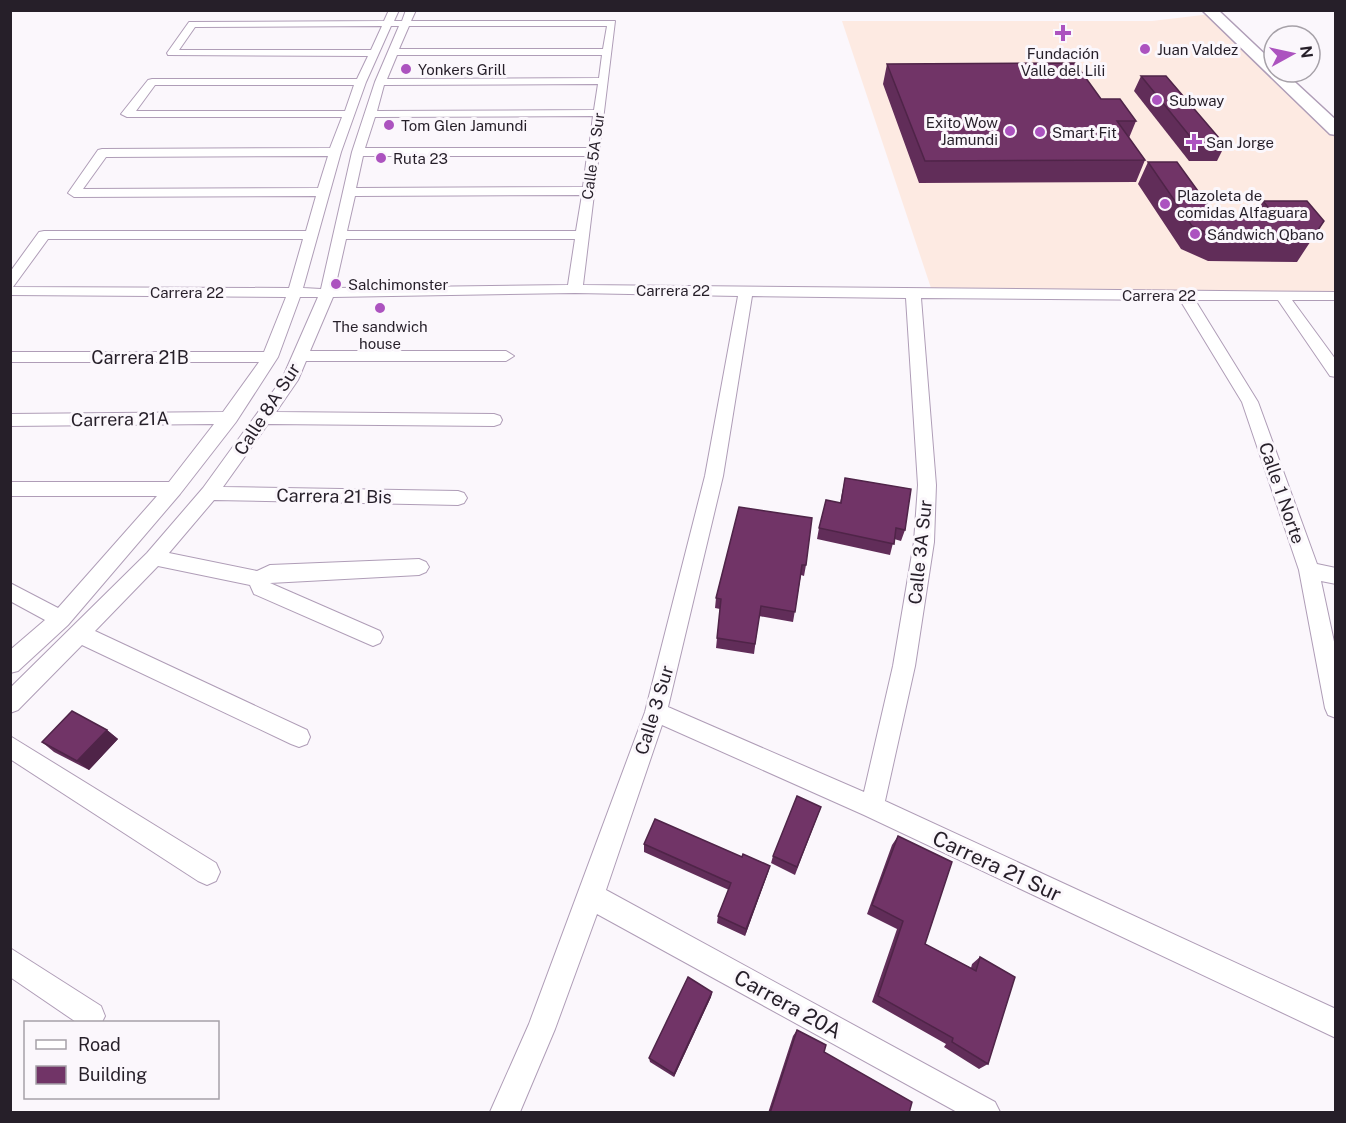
<svg xmlns="http://www.w3.org/2000/svg" width="1346" height="1123" font-family="'Public Sans',sans-serif">
<style>
.commercial{fill:#fdeae2}
.lines{fill:none;stroke-linecap:round;stroke-linejoin:round}
.street-casing{stroke:#af9db7;stroke-width:2}
.secondary-casing{stroke:#af9db7;stroke-width:3}
.street{fill:#fff;fill-rule:evenodd}
.secondary{fill:#fff;fill-rule:evenodd}
.wall{fill:#612d59}
.shaded-wall{fill:#4f2448}
.building{fill:#713467;stroke:#4f2448;stroke-width:1.5}
.poi-dot{fill:#ac53bf;stroke:#fbf7fc;stroke-width:2}
.labels{text-anchor:middle;dominant-baseline:central;stroke-width:6;stroke-linejoin:round;paint-order:stroke}
.far-poi-label{font-size:15px;fill:#261f29;stroke:#fbf7fc;text-anchor:start}
.far-street-label{font-size:15px;fill:#261f29;stroke:#fbf7fc}
.street-label{font-size:18px;fill:#261f29;stroke:#fbf7fc}
.near-street-label{font-size:21px;fill:#261f29;stroke:#fbf7fc}
</style>
<rect width="100%" height="100%" fill="#fbf7fc"/>
<path class="commercial" d="M 1211,14 L 1335,130 L 1335,296 L 933,294 L 842,21 L 1152,21 Z"/>
<g class="lines">
<defs>
<g id="street">
<path d="M 389,10 L 399,10 L 394,21 L 402,21 L 406,10 L 416,10 L 411,21 L 615,21 L 583,285 L 1336,292 L 1336,300 L 1292,300 L 1336,360 L 1336,377 L 1330,376 L 1278,300 L 1195,300 L 1258,402 L 1317,564 L 1336,568 L 1336,584 L 1321,581 L 1336,651 L 1336,718 L 1328,715 L 1325,708 L 1299,570 L 1242,402 L 1180,300 L 921,298 L 936,485 L 934,542 L 915,666 L 885,801 L 1336,1009 L 1336,1038 L 864,815 L 662,725 L 606,890 L 995,1102 L 1000,1112 L 957,1112 L 597,914 L 555,1029 L 520,1112 L 490,1112 L 529,1024 L 645,712 L 705,476 L 738,296 L 575,293 L 333,297 L 310,351 L 506,351 L 514,356 L 506,361 L 306,361 L 298,380 L 276,412 L 494,414 L 500,416 L 502,420 L 500,424 L 494,426 L 268,424 L 223,487 L 458,491 L 464,493 L 467,498 L 464,503 L 458,505 L 214,500 L 169,553 L 257,571 L 270,565 L 419,559 L 426,562 L 429,567 L 426,572 L 419,575 L 270,583 L 380,631 L 383,637 L 380,643 L 373,646 L 366,643 L 254,594 L 250,585 L 158,566 L 95,631 L 307,730 L 310,737 L 307,744 L 299,747 L 291,744 L 82,645 L 18,710 L 10,713 L 10,688 L 147,553 L 203,488 L 282,379 L 318,297 L 300,297 L 278,357 L 236,422 L 180,494 L 68,625 L 18,671 L 10,673 L 10,650 L 45,620 L 10,601 L 10,583 L 58,608 L 157,496 L 10,496 L 10,482 L 169,482 L 214,424 L 10,426 L 10,414 L 223,412 L 259,362 L 10,362 L 10,352 L 264,352 L 286,297 L 10,295 L 10,272 L 39,232 L 44,231 L 306,231 L 316,196 L 74,197 L 68,193 L 98,150 L 102,149 L 330,148 L 342,117 L 127,117 L 121,114 L 148,80 L 152,79 L 357,79 L 368,56 L 168,55 L 167,53 L 189,22 L 384,21 ZM 382,26 L 371,50 L 179,50 L 195,27 ZM 391,26 L 399,26 L 375,82 L 352,152 L 321,289 L 303,288 L 341,152 L 366,82 ZM 409,26 L 607,26 L 603,49 L 399,49 ZM 397,55 L 602,55 L 599,78 L 387,79 ZM 598,84 L 594,110 L 377,111 L 384,85 ZM 155,85 L 354,85 L 345,111 L 136,111 ZM 593,116 L 589,148 L 365,148 L 375,117 ZM 328,156 L 318,188 L 83,189 L 106,157 ZM 363,156 L 587,156 L 583,187 L 356,188 ZM 582,195 L 576,231 L 347,231 L 355,196 ZM 48,239 L 303,239 L 289,288 L 13,287 ZM 346,239 L 575,239 L 568,285 L 335,288 ZM 752,296 L 906,298 L 918,485 L 914,542 L 893,666 L 864,792 L 668,707 L 723,476 Z"/>
<path d="M 10,736 L 216,863 L 220,872 L 216,881 L 207,885 L 198,881 L 10,759 Z"/>
<path d="M 10,948 L 101,1006 L 105,1016 L 102,1022 L 76,1022 L 10,977 Z"/>
</g>
<path id="secondary" d="M 1202,10 L 1218,10 L 1274,63 L 1274,72 L 1284,72 L 1336,120 L 1336,135 L 1330,134 Z"/>
</defs>
<use href="#street" class="street-casing"/>
<use href="#secondary" class="secondary-casing"/>
<use href="#street" class="street"/>
<use href="#secondary" class="secondary"/>
</g>
<g class="wall">
<path d="M 887,64 L 1101,99 L 1136,121 L 1129,138 L 1145,160 L 1136,182 L 919,183 L 883,84 Z"/>
<path d="M 1141,76 L 1225,145 L 1217,161 L 1189,161 L 1134,91 Z"/>
<path d="M 1148,162 L 1216,216 L 1255,216 L 1263,201 L 1324,221 L 1297,262 L 1208,261 L 1181,249 L 1138,184 Z"/>
<path d="M 845,478 L 905,530 L 901,541 L 894,539 L 890,555 L 817,539 L 819,528 L 840,503 Z"/>
<path d="M 739,507 L 806,565 L 804,576 L 801,575 L 793,622 L 759,616 L 754,654 L 716,648 L 720,609 L 715,608 L 716,598 Z"/>
<path d="M 107,730 L 118,739 L 89,770 L 54,752 L 42,742 Z"/>
<path d="M 821,807 L 795,875 L 771,863 L 773,856 Z"/>
<path d="M 898,836 L 925,944 L 971,968 L 972,964 L 980,957 L 988,1064 L 979,1069 L 944,1047 L 946,1044 L 872,1002 L 897,929 L 867,914 L 892,845 Z"/>
<path d="M 644,844 L 742,857 L 770,866 L 745,936 L 717,923 L 718,916 L 729,890 L 644,852 Z"/>
<path d="M 712,992 L 711,997 L 674,1077 L 650,1062 L 649,1058 Z"/>
<path d="M 797,1030 L 824,1052 L 909,1113 L 768,1113 L 793,1036 Z"/>
</g>
<g class="shaded-wall">
<path d="M 107,730 L 118,739 L 89,770 L 77,761 Z"/>
<path d="M 770,866 L 768,873 L 745,936 L 746,929 Z"/>
<path d="M 712,992 L 711,997 L 674,1077 L 674,1074 Z"/>
</g>
<g class="building">
<path d="M 1075,63 L 1101,99 L 1120,99 L 1136,121 L 1117,121 L 1145,160 L 925,161 L 887,64 Z"/>
<path d="M 1141,76 L 1166,76 L 1225,145 L 1197,145 Z"/>
<path d="M 1148,162 L 1177,162 L 1216,216 L 1276,217 L 1263,201 L 1307,201 L 1324,221 L 1312,239 L 1221,239 L 1192,226 Z"/>
<path d="M 845,478 L 911,489 L 905,530 L 896,528 L 894,544 L 819,528 L 826,500 L 841,503 Z"/>
<path d="M 739,507 L 812,518 L 806,565 L 802,565 L 795,612 L 761,606 L 755,644 L 717,638 L 721,599 L 716,598 Z"/>
<path d="M 72,711 L 107,730 L 77,761 L 42,742 Z"/>
<path d="M 797,796 L 821,807 L 797,867 L 773,856 Z"/>
<path d="M 655,819 L 742,857 L 743,854 L 770,866 L 746,929 L 718,916 L 731,883 L 644,844 Z"/>
<path d="M 898,836 L 952,862 L 925,944 L 976,971 L 980,957 L 1015,977 L 988,1064 L 952,1042 L 953,1038 L 878,996 L 903,921 L 872,905 Z"/>
<path d="M 688,977 L 712,992 L 674,1074 L 649,1058 Z"/>
<path d="M 797,1030 L 826,1045 L 824,1052 L 912,1102 L 909,1113 L 770,1113 Z"/>
</g>
<g class="poi-dot">
<path d="M1060 24h6v6h6v6h-6v6h-6v-6h-6v-6h6z"/>
<circle cx="1145" cy="49" r="6"/>
<circle cx="406" cy="69" r="6"/>
<circle cx="1157" cy="100" r="6"/>
<circle cx="389" cy="125" r="6"/>
<circle cx="1010" cy="131" r="6"/>
<circle cx="1040" cy="132" r="6"/>
<path d="M1191 133h6v6h6v6h-6v6h-6v-6h-6v-6h6z"/>
<circle cx="381" cy="158" r="6"/>
<circle cx="1165" cy="204" r="6"/>
<circle cx="1195" cy="234" r="6"/>
<circle cx="336" cy="284" r="6"/>
<circle cx="380" cy="308" r="6"/>
</g>
<g class="labels">
<g class="far-poi-label">
<text x="1157" y="49">Juan Valdez</text>
<text x="1063" y="53" text-anchor="middle">Fundación<tspan x="1063" dy="17">Valle del Lili</tspan></text>
<text x="418" y="69">Yonkers Grill</text>
<text x="1169" y="100">Subway</text>
<text x="998" y="122" text-anchor="end">Exito Wow<tspan x="998" dy="17">Jamundi</tspan></text>
<text x="401" y="125">Tom Glen Jamundi</text>
<text x="1052" y="132">Smart Fit</text>
<text x="1206" y="142">San Jorge</text>
<text x="393" y="158">Ruta 23</text>
<text x="1177" y="195">Plazoleta de<tspan x="1177" dy="17">comidas Alfaguara</tspan></text>
<text x="1207" y="234">Sándwich Qbano</text>
<text x="348" y="284">Salchimonster</text>
<text x="380" y="326" text-anchor="middle">The sandwich<tspan x="380" dy="17">house</tspan></text>
</g>
<g class="far-street-label">
<text transform="translate(593 156) rotate(-82)">Calle 5A Sur</text>
<text x="673" y="290">Carrera 22</text>
<text x="187" y="292">Carrera 22</text>
<text x="1159" y="295">Carrera 22</text>
</g>
<g class="street-label">
<text x="140" y="357">Carrera 21B</text>
<text transform="translate(267 409) rotate(-57)">Calle 8A Sur</text>
<text transform="translate(120 419) rotate(-1)">Carrera 21A</text>
<text transform="translate(1282 493) rotate(71)">Calle 1 Norte</text>
<text transform="translate(334 496) rotate(1)">Carrera 21 Bis</text>
<text transform="translate(920 552) rotate(-84)">Calle 3A Sur</text>
<text transform="translate(654 710) rotate(-73)">Calle 3 Sur</text>
</g>
<g class="near-street-label">
<text transform="translate(997 866) rotate(25)">Carrera 21 Sur</text>
<text transform="translate(788 1004) rotate(29)">Carrera 20A</text>
</g>
</g>
<rect width="1346" height="1123" fill="none" stroke="#261f29" stroke-width="24"/>
<rect x="24" y="1021" width="195" height="78" fill="#fbf7fc" stroke="#a6a1a8" stroke-width="1.5"/>
<rect x="36" y="1040" width="30" height="9" fill="#ffffff" stroke="#a6a1a8" stroke-width="1.5"/>
<text x="78" y="1051" font-size="18" fill="#261f29">Road</text>
<rect x="36" y="1066" width="30" height="18" fill="#713467" stroke="#a6a1a8" stroke-width="1.5"/>
<text x="78" y="1081" font-size="18" fill="#261f29">Building</text>
<g transform="translate(1292 54) rotate(82)"><circle r="28" fill="#fbf7fc" stroke="#a6a1a8" stroke-width="1.5"/>
<path d="M0-4.5L10 22L0 15L-10 22Z" fill="#ac53bf"/>
<text y="-9" font-size="16" font-weight="bold" text-anchor="middle" fill="#261f29">N</text>
</g>
</svg>
